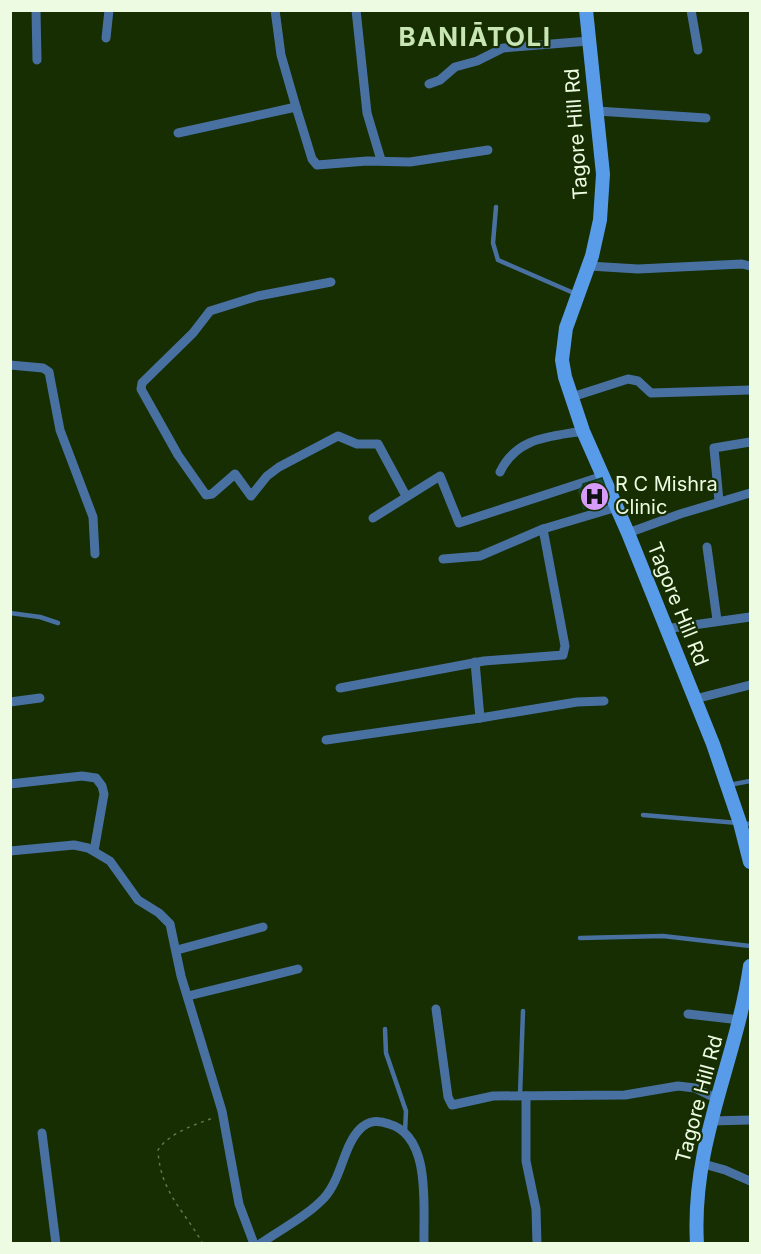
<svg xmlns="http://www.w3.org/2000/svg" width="761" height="1254" font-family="Inter,sans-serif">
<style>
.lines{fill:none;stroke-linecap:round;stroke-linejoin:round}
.path{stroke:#627651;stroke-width:1.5;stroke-dasharray:3 4.5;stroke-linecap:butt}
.lane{stroke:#4871a1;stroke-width:4.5}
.street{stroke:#4871a1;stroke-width:9}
.secondary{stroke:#589be8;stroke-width:14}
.wall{fill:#164628}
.shaded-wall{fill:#123921}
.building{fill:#1a512f;stroke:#123921;stroke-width:1.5}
.labels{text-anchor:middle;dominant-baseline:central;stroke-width:4.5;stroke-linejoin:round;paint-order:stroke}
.street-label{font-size:20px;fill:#ecfbe2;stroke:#172d02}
.poi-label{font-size:20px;fill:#ecfbe2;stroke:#172d02;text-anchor:start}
.district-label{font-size:26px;font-weight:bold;letter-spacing:1.5px;fill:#c8e5b4;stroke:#172d02}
</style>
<rect width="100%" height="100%" fill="#172d02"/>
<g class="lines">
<path class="path" d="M 203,1244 C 184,1210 160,1192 158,1150 C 169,1133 194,1125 213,1118"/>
<g class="lane">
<path d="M 496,207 L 493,243 L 498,260 L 576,294"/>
<path d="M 10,613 L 40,617 L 58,623"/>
<path d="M 729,785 L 750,781"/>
<path d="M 643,815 L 750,824"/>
<path d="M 580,938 L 663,936 L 750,946"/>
<path d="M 385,1029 L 386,1053 L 406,1111 L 405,1132"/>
<path d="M 520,1095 L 523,1011"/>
</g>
<g class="street">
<path d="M 36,10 L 37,60"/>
<path d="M 356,10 L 367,113 L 381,160"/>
<path d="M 691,10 L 698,50"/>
<path d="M 106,38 L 109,10"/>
<path d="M 429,84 L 440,80 L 455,67 L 477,61 L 503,48 L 589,41"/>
<path d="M 296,107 L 312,159 L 317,165 L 367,161 L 410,162 L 488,150"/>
<path d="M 597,111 L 706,118"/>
<path d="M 178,133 L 296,107 L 281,55 L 275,10"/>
<path d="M 589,266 L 638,269 L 742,264 L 750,266"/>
<path d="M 331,282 L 258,296 L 210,311 L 193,333 L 142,383 L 141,389 L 178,455 L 206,495 L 212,494 L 235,474 L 251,496 L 267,476 L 279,467 L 338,436 L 357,444 L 378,444 L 406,496"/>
<path d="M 10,365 L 43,368 L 49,372 L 60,430 L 93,517 L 95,554"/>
<path d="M 572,397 L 628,379 L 638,381 L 651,393 L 750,390"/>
<path d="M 500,472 C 517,437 549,437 583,431"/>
<path d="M 719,501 L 714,448 L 750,442"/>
<path d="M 373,518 L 440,476 L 459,523 L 603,476"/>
<path d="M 628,533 L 680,514 L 750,493"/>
<path d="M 707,547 L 717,620"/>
<path d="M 443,559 L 480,556 L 543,529 L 617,507"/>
<path d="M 665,629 L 750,617"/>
<path d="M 340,688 L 484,661 L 563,655 L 565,646 L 543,529"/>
<path d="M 695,699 L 750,685"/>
<path d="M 10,702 L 40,698"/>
<path d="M 480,718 L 577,702 L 604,701"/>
<path d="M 326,740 L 480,718 L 475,662"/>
<path d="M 10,784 L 82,776 L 96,778 L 102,786 L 104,794 L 94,851"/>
<path d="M 10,851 L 74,845 L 88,848 L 110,861 L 138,900 L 159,913 L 170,924 L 181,976 L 222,1111 L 239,1204 L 254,1244"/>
<path d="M 177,950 L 263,927"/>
<path d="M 188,996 L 298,969"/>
<path d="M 436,1009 L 448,1097 L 452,1105 L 493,1096 L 625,1095 L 678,1086 L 695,1088 L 715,1098"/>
<path d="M 688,1014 L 740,1020"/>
<path d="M 526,1096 L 526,1161 L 536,1209 L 537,1244"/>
<path d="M 710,1121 L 750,1120"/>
<path d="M 42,1133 L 56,1244"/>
<path d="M 700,1163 L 725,1170 L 750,1181"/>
<path d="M 260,1244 C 281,1229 306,1217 324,1198 C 342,1178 343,1146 360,1129 C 369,1120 378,1120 389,1124 C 432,1136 423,1208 424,1244"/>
</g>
<g class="secondary">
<path d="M 586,10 L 603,174 L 600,220 L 592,256 L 566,328 L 562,360 L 565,377 L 583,431 L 628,533 L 713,744 L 740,823 L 750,862"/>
<path d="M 697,1244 C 691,1142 736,1063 750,966"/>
</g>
</g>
<path class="wall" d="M 583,484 L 609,497 L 604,504 L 583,510 L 578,491 Z"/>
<path class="shaded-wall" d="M 609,497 L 604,504 L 583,510 L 588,503 Z"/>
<path class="building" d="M 602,478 L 609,497 L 588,503 L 583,484 Z"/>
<defs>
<symbol id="hospital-disc" viewBox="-11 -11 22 22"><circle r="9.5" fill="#d79bf9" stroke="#172d02"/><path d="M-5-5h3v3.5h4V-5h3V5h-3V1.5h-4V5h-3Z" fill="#111"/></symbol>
</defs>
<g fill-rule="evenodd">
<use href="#hospital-disc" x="578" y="480" width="33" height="33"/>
</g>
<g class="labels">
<g class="street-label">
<text transform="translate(576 134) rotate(-94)">Tagore Hill Rd</text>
<text transform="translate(678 604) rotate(68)">Tagore Hill Rd</text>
<text transform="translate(699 1099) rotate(-75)">Tagore Hill Rd</text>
</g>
<g class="poi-label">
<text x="615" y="484">R C Mishra<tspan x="615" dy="23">Clinic</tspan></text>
</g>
<g class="district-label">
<text x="475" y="36">BANIĀTOLI</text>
</g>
</g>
<rect width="761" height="1254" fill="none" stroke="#ecfbe2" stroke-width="24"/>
</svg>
